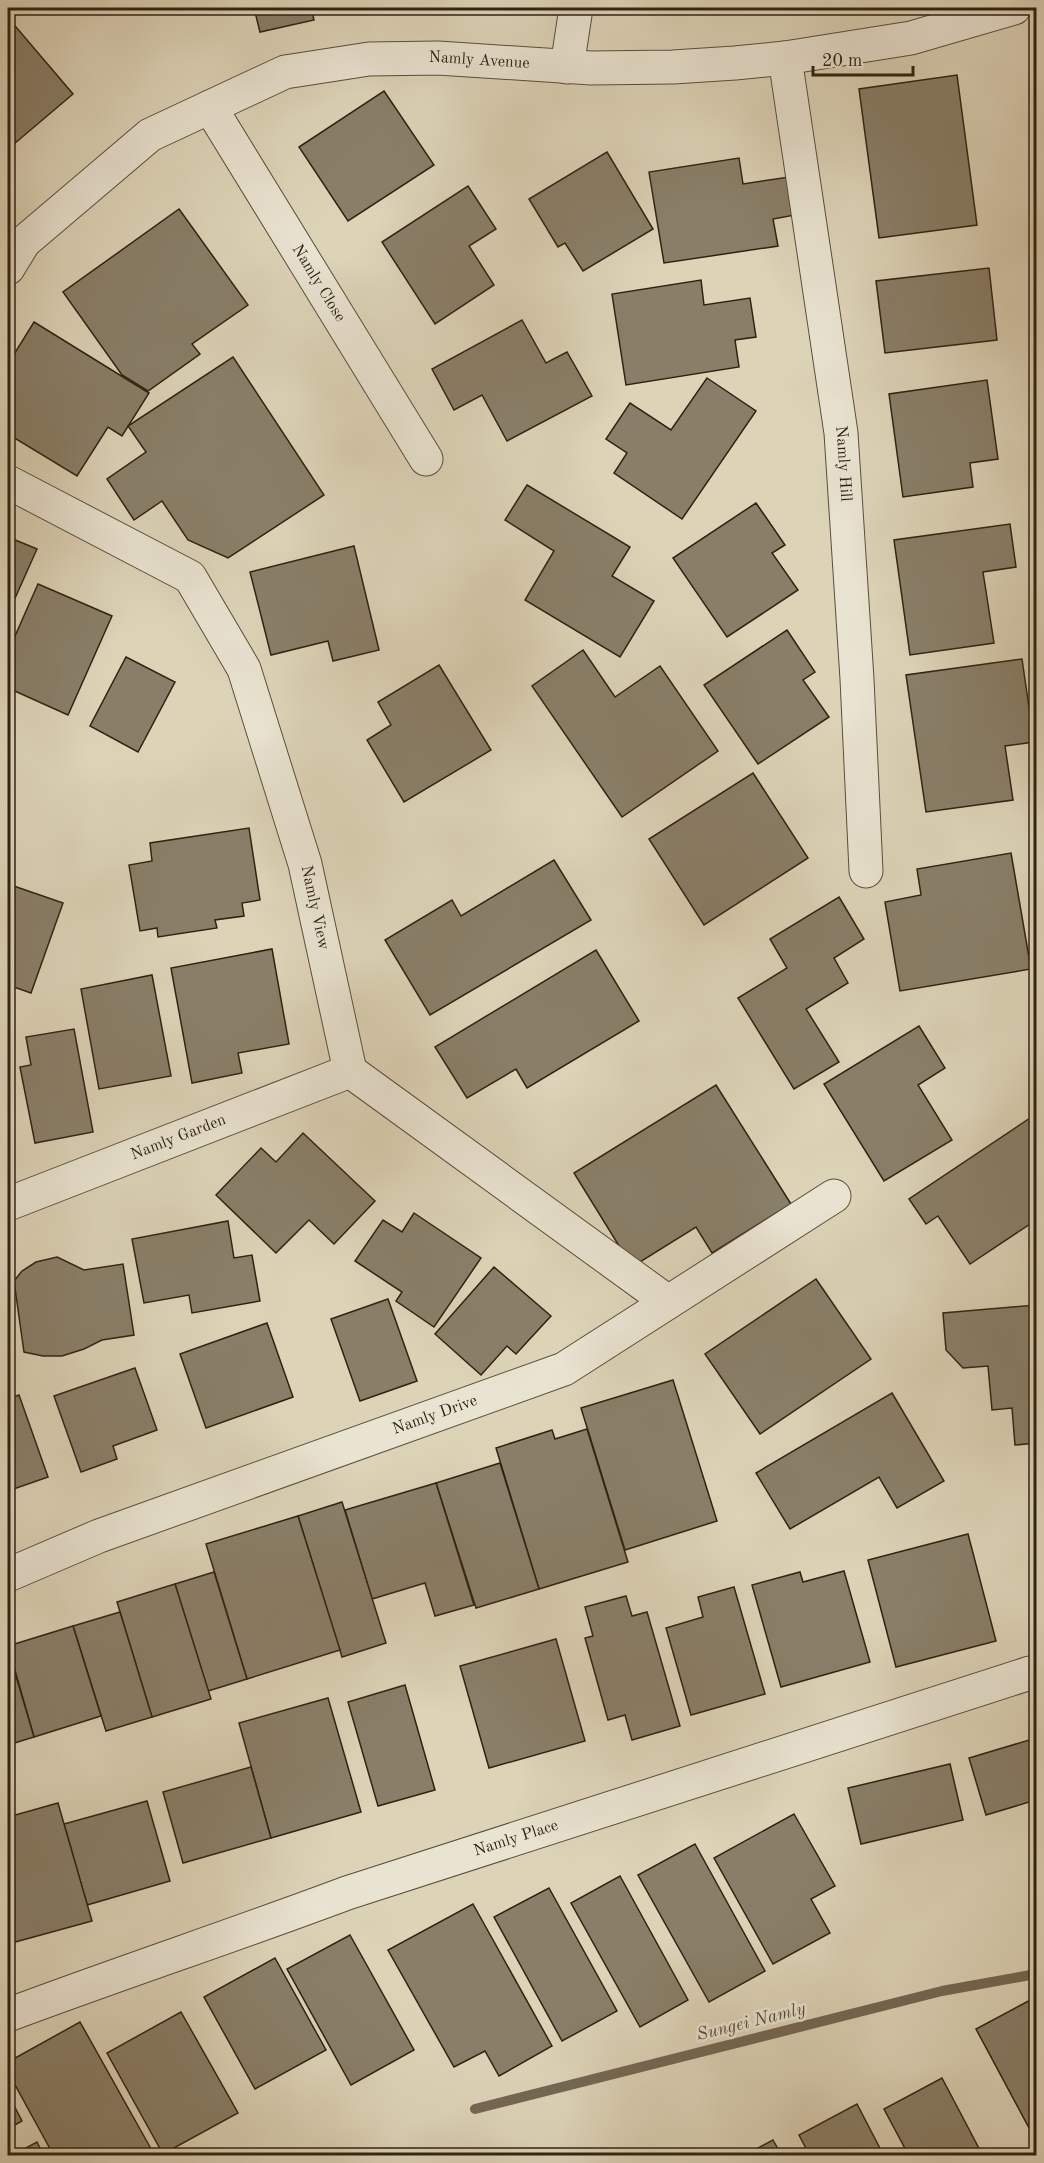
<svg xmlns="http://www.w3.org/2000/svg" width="1044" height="2163" font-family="'Old Standard TT',serif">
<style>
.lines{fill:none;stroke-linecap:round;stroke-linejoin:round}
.stream{stroke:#746854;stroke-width:10}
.building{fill:#897f69;stroke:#2f2213;stroke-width:1.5}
.minor-casing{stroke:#5a4e3c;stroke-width:35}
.minor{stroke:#e9e3d1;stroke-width:33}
.labels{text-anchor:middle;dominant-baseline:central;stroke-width:5;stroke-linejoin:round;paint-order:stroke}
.street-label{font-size:16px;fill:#2f2213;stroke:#e9e3d1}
.water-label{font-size:18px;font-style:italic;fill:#574b39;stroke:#e9e3d1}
</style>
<rect width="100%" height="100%" fill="#ddd4b8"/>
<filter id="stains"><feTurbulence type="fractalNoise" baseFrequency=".00333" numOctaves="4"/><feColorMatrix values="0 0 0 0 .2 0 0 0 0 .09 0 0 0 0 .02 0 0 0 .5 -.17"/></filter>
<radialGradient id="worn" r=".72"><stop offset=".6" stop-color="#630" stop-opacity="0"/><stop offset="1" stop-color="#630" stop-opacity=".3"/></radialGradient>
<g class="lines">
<path class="stream" d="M 475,2109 L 942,1991 L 1036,1974"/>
</g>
<g class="building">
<path d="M 254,8 L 311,8 L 314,20 L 260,32 Z"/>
<path d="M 10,20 L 73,94 L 14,144 L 8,136 L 8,22 Z"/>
<path d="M 957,75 L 977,225 L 879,238 L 859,89 Z"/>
<path d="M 384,91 L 434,165 L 348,221 L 299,147 Z"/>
<path d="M 607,152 L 653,229 L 583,271 L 565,243 L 558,247 L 529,199 Z"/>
<path d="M 739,158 L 743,184 L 789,177 L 795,215 L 773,219 L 778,246 L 664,263 L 649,172 Z"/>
<path d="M 468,186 L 496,229 L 469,246 L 494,285 L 435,324 L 382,242 Z"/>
<path d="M 179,209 L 248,305 L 192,344 L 200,354 L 148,391 L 122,375 L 63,292 Z"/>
<path d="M 989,268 L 997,340 L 885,353 L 876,281 Z"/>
<path d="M 701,280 L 704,305 L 750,298 L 756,337 L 735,340 L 739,367 L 626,385 L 612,294 Z"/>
<path d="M 522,320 L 546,363 L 567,352 L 592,396 L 507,441 L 482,395 L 454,410 L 432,369 Z"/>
<path d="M 34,322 L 149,393 L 122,436 L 108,427 L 77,476 L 8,434 L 8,364 Z"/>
<path d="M 233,357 L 324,495 L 228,558 L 188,540 L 162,501 L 134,520 L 107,479 L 146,452 L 128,426 Z"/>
<path d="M 707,378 L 756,411 L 682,519 L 614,473 L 627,453 L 606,439 L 630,403 L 671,430 Z"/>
<path d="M 987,380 L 998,459 L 970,463 L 973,487 L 903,497 L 889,394 Z"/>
<path d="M 527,485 L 630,547 L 612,576 L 654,601 L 620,657 L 525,600 L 554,551 L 505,520 Z"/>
<path d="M 756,503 L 785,545 L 772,553 L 798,590 L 727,637 L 673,558 Z"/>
<path d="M 1010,524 L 1016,567 L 983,572 L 994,643 L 910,655 L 894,540 Z"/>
<path d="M 8,537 L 37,549 L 8,614 Z"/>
<path d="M 354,546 L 379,650 L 333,661 L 328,641 L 271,655 L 250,572 Z"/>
<path d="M 38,584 L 112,616 L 68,715 L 8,688 L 8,652 Z"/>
<path d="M 787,630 L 815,672 L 803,680 L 829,717 L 758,764 L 704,685 Z"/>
<path d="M 583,650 L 615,697 L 660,666 L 718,751 L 622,817 L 532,686 Z"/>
<path d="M 126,657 L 175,682 L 138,752 L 90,726 Z"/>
<path d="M 1022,659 L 1034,742 L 1005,746 L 1013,800 L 926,812 L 906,675 Z"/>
<path d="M 439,665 L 491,750 L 404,802 L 367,740 L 391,725 L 378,702 Z"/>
<path d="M 753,773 L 808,858 L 704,925 L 649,839 Z"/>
<path d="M 249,828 L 260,900 L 242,903 L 244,916 L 215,920 L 217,928 L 158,937 L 157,928 L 140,931 L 129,865 L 152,861 L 150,843 Z"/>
<path d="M 1011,853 L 1031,969 L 900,991 L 885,902 L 921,895 L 917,869 Z"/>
<path d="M 554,860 L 591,920 L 430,1015 L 385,940 L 452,900 L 461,916 Z"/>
<path d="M 8,884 L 63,903 L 31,993 L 8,985 Z"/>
<path d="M 839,897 L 864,939 L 834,958 L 848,983 L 806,1009 L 839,1062 L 794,1089 L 738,998 L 787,968 L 770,939 Z"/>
<path d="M 272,949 L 289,1044 L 238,1053 L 242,1073 L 192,1083 L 171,968 Z"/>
<path d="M 596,950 L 639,1021 L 527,1088 L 516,1069 L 467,1098 L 435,1047 Z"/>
<path d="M 152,975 L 171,1076 L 99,1089 L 81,989 Z"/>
<path d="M 919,1026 L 945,1068 L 918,1085 L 952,1140 L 884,1181 L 824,1084 Z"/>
<path d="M 74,1029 L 93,1132 L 35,1143 L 20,1067 L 31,1065 L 26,1037 Z"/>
<path d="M 716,1085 L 791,1204 L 712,1253 L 696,1227 L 632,1267 L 574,1173 Z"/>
<path d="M 1033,1116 L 1036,1122 L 1036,1220 L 970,1264 L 938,1216 L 926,1224 L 909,1199 Z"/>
<path d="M 303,1133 L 375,1201 L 334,1244 L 309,1220 L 276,1253 L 216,1195 L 261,1148 L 276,1162 Z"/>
<path d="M 414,1213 L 481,1258 L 434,1327 L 396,1301 L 402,1292 L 355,1261 L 383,1220 L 402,1232 Z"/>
<path d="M 228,1221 L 234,1258 L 252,1255 L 260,1301 L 192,1313 L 189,1295 L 144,1303 L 132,1239 Z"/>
<path d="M 57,1257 L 84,1270 L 123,1264 L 134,1335 L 102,1340 L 84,1349 L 62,1356 L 43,1356 L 24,1352 L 14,1281 L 22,1271 L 36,1262 Z"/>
<path d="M 494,1267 L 551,1316 L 516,1354 L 507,1346 L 481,1375 L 435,1334 Z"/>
<path d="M 816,1279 L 871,1359 L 760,1434 L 705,1354 Z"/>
<path d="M 388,1299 L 417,1381 L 360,1401 L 331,1319 Z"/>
<path d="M 1036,1305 L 1036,1443 L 1015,1445 L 1012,1408 L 992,1410 L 988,1366 L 963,1368 L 946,1350 L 943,1313 Z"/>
<path d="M 267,1323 L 293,1397 L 206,1428 L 180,1354 Z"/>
<path d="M 135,1368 L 157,1430 L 113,1446 L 117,1459 L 81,1472 L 54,1396 Z"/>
<path d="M 673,1380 L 717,1521 L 625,1550 L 581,1408 Z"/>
<path d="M 892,1393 L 944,1481 L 897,1508 L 879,1477 L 790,1529 L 756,1473 Z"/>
<path d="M 19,1395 L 48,1477 L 8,1491 L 8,1399 Z"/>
<path d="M 587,1429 L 628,1562 L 539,1589 L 496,1448 L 552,1430 L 555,1439 Z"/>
<path d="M 500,1463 L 539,1589 L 476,1608 L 436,1483 Z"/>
<path d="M 436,1483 L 474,1605 L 435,1616 L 425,1583 L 372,1599 L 345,1510 Z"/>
<path d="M 342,1502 L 386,1643 L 342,1657 L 298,1516 Z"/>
<path d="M 298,1516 L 340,1650 L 247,1679 L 206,1544 Z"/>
<path d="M 968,1534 L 996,1641 L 896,1667 L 868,1560 Z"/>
<path d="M 844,1571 L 870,1662 L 781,1687 L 752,1585 L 800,1572 L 803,1582 Z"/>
<path d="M 214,1572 L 247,1679 L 208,1691 L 175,1584 Z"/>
<path d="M 175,1584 L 211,1699 L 152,1717 L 117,1602 Z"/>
<path d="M 734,1587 L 765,1694 L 691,1715 L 666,1628 L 703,1617 L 698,1597 Z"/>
<path d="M 626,1596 L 632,1616 L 647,1612 L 680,1726 L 632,1740 L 625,1715 L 608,1720 L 585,1638 L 593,1636 L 585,1607 Z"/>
<path d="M 120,1612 L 152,1717 L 106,1731 L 73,1626 Z"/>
<path d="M 73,1626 L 101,1716 L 34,1737 L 8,1646 Z"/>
<path d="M 556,1639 L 585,1741 L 489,1768 L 460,1666 Z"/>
<path d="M 8,1649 L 34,1737 L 8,1745 Z"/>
<path d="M 405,1685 L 435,1790 L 378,1806 L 348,1702 Z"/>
<path d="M 328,1698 L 361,1812 L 271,1838 L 239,1723 Z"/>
<path d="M 1036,1738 L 1036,1800 L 986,1815 L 969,1758 Z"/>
<path d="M 950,1764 L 963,1820 L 861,1844 L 848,1788 Z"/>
<path d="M 251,1767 L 271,1838 L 183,1863 L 163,1792 Z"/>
<path d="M 147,1801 L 170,1881 L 87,1905 L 64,1824 Z"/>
<path d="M 58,1803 L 92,1921 L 8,1944 L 8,1817 Z"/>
<path d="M 794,1814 L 835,1886 L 811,1899 L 830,1933 L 773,1964 L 714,1858 Z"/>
<path d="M 695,1844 L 765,1971 L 709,2002 L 638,1875 Z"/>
<path d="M 620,1876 L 688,2000 L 640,2027 L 571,1903 Z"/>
<path d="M 549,1888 L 617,2011 L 562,2041 L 494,1917 Z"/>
<path d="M 473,1904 L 552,2046 L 499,2076 L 485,2051 L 454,2067 L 388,1950 Z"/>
<path d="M 350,1935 L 414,2050 L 351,2085 L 287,1969 Z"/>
<path d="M 275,1958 L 326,2050 L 255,2089 L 204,1997 Z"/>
<path d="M 1036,1997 L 1036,2138 L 1035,2139 L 976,2029 Z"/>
<path d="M 181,2012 L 238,2113 L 163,2154 L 107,2053 Z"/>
<path d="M 80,2022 L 155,2156 L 54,2156 L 8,2072 L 8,2062 Z"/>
<path d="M 942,2078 L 983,2156 L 909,2156 L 884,2109 Z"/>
<path d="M 8,2094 L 22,2121 L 8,2129 Z"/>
<path d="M 857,2104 L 884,2156 L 810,2156 L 799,2135 Z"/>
<path d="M 773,2140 L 782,2156 L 743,2156 Z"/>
<path d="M 37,2142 L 44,2156 L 11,2156 Z"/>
</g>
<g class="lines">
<defs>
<g id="minor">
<path id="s1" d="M 785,58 L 841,433 L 857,679 L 866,871"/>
<path d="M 567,67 L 576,8"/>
<path id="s2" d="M 210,107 L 426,459"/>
<path id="s3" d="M 8,268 L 24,242 L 150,135 L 285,72 L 369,59 L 438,58 L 591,68 L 673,67 L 735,63 L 785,58 L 911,38 L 1014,8"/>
<path id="s4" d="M 8,482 L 190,577 L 244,669 L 305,864 L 350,1071 L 668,1302"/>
<path id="s5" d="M 8,1204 L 350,1071"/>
<path id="s6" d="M 8,1575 L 99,1536 L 564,1369 L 834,1196"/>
<path id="s7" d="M 8,2015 C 120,1973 235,1935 347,1893 L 1030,1673"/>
</g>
</defs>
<use href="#minor" class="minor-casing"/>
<use href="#minor" class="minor"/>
</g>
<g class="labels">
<g class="street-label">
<text stroke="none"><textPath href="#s3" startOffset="540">Namly Avenue</textPath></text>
<text stroke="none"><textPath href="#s2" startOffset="207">Namly Close</textPath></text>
<text stroke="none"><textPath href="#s1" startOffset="410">Namly Hill</textPath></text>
<text stroke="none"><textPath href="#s4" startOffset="561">Namly View</textPath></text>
<text stroke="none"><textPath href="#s5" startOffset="183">Namly Garden</textPath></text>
<text stroke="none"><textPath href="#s6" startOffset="456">Namly Drive</textPath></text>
<text stroke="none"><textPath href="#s7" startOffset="538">Namly Place</textPath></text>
</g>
<g class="water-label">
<text transform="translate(751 2022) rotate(-14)">Sungei Namly</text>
</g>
</g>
<rect width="1044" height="2163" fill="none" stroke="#ddd4b8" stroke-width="30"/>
<rect x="9" y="9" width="1026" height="2145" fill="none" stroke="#2f2213" stroke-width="3"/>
<rect x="15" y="15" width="1014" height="2133" fill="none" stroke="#2f2213" stroke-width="1.5"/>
<path d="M813 66v9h100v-9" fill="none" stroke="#2f2213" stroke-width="3"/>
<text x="822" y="66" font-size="18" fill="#2f2213" stroke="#e9e3d1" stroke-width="4.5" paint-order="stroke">20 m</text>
<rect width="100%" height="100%" filter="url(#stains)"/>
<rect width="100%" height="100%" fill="url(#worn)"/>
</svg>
